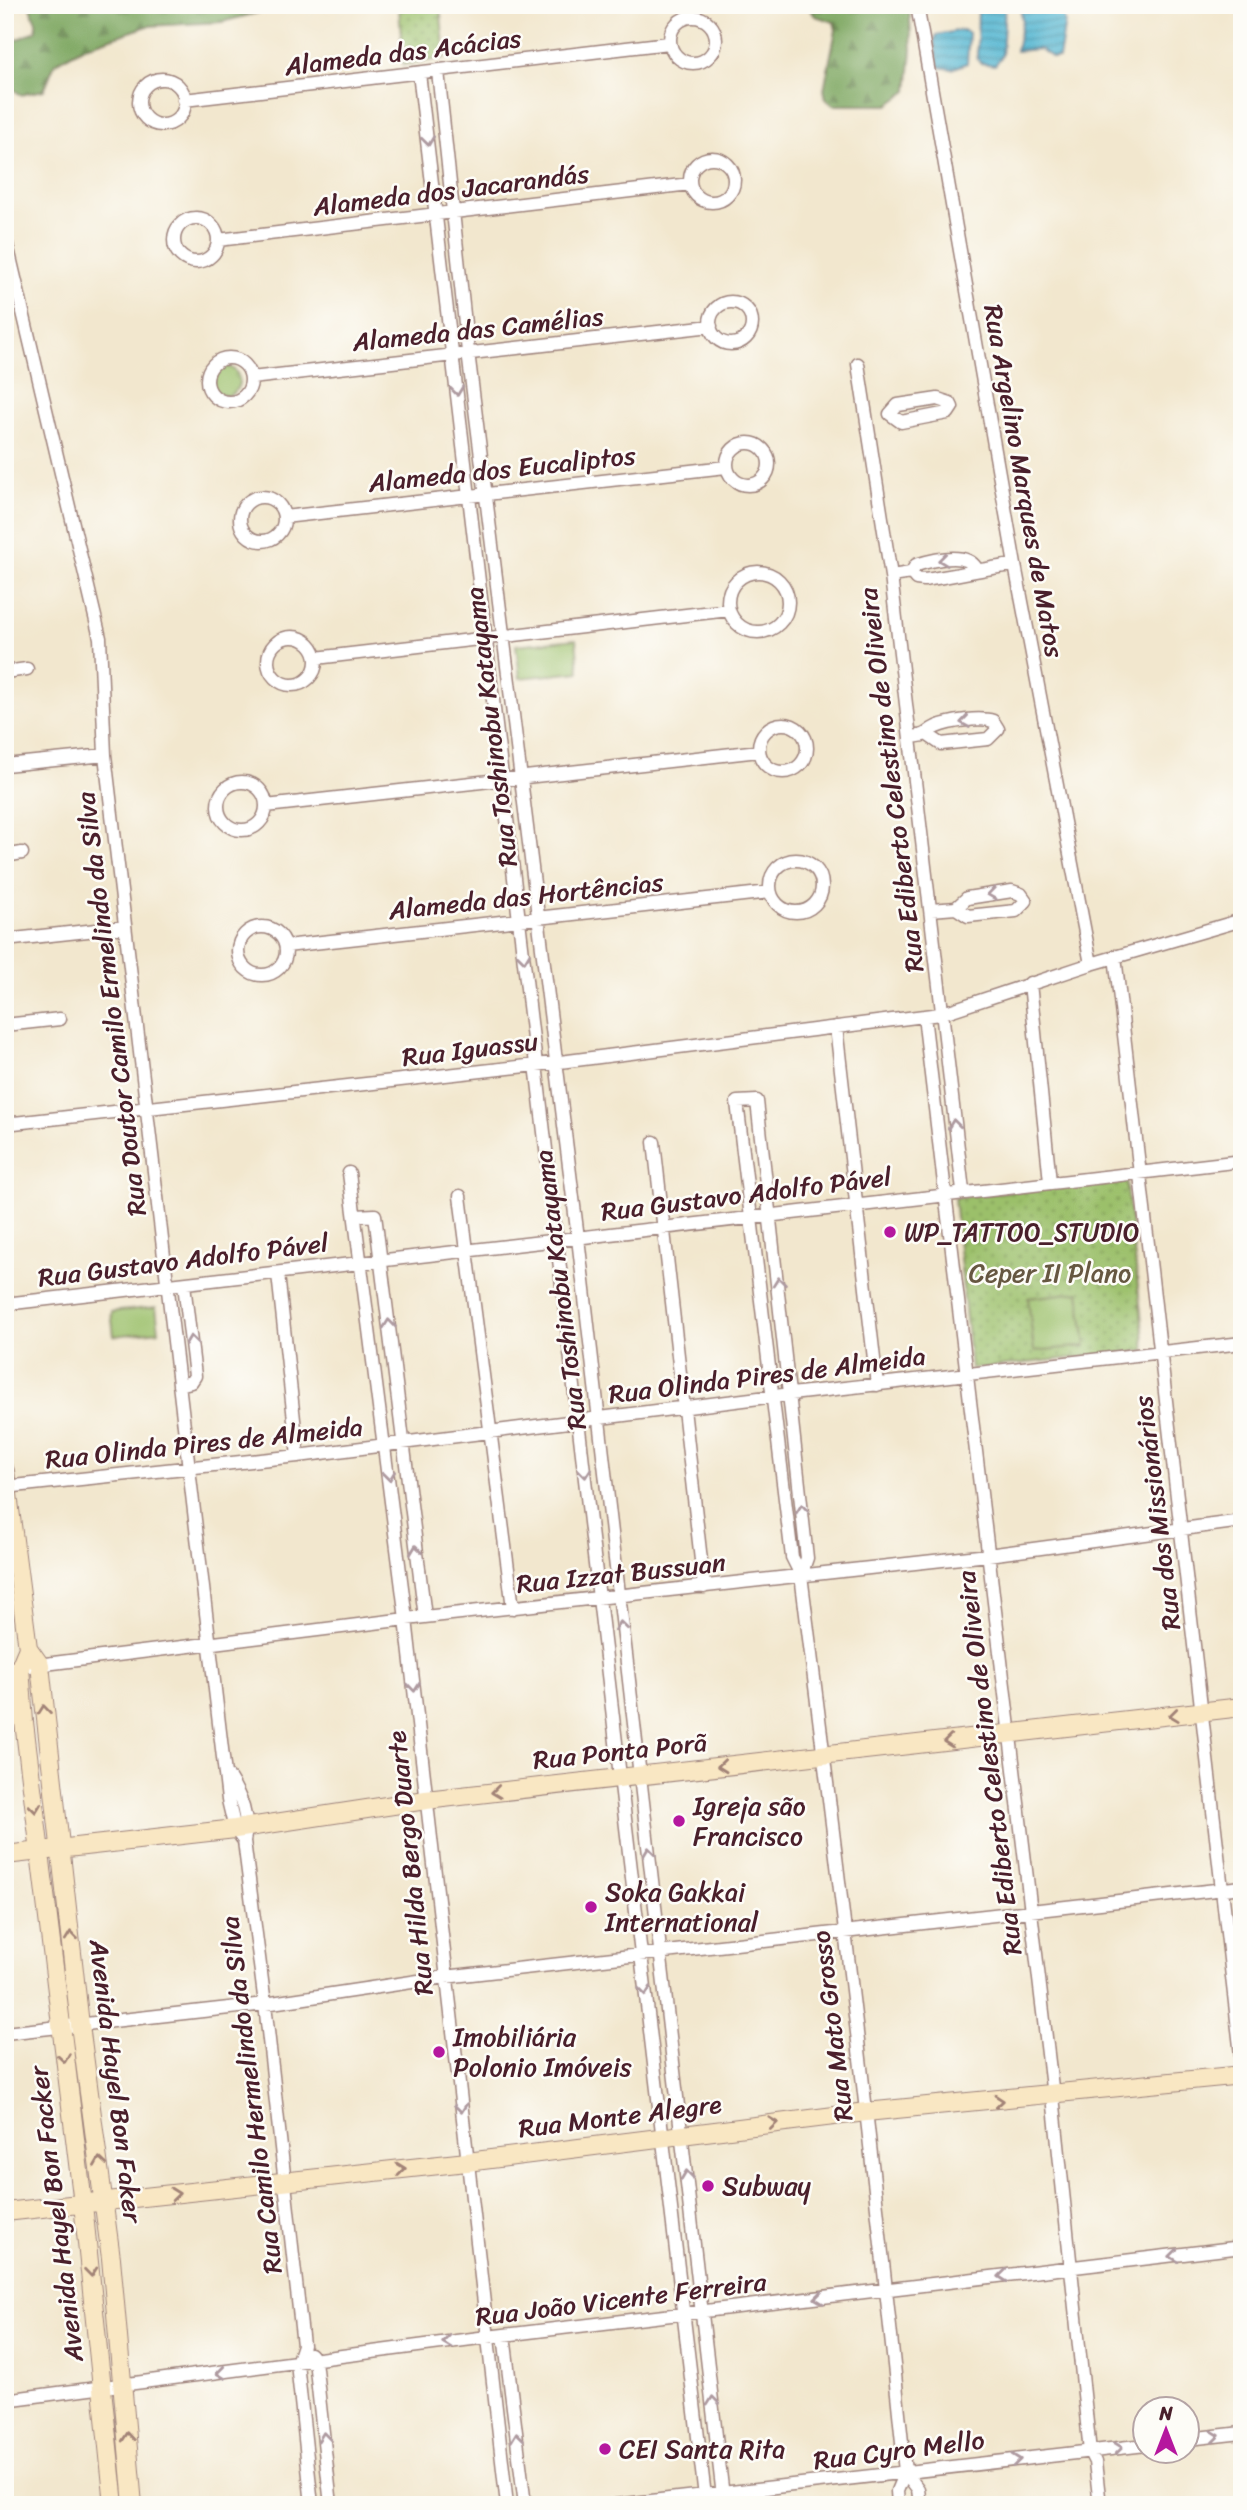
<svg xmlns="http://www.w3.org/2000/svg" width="1247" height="2510" viewBox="0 0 1247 2510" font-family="Sriracha,sans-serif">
  <defs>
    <pattern id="grass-tufts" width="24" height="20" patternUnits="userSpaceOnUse" patternTransform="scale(1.75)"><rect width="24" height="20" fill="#9bc06b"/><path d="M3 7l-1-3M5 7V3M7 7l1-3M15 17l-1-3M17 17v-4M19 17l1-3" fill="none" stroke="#809b58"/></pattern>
    <pattern id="forest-firs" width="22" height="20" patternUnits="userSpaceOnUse" patternTransform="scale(1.75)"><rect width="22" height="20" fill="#7ca65f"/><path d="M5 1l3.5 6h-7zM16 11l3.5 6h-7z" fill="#68874f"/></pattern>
    <pattern id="park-dots" width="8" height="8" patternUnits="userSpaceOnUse" patternTransform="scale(1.75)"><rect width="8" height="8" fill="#9bc06b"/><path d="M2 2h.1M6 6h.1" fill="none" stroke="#809b58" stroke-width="1.8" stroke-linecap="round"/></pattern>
    <pattern id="water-rules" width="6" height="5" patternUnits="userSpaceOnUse" patternTransform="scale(1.75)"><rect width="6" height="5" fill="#52b6d1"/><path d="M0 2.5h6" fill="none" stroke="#4693aa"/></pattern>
  </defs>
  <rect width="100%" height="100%" fill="#fdfcf7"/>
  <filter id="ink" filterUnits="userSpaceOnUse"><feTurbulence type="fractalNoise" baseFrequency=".0143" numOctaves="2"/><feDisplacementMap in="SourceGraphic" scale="14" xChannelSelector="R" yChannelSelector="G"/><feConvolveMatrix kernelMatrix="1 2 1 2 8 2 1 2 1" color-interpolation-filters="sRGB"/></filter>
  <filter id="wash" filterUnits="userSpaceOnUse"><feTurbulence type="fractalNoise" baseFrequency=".00686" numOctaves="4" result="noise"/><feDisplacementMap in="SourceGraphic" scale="28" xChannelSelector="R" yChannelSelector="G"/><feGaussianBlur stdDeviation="1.57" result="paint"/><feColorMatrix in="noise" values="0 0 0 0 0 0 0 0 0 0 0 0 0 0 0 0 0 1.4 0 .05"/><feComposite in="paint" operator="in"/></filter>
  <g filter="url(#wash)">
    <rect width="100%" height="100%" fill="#f2e7ce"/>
    <path fill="url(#grass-tufts)" stroke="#72704b" stroke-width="2" d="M209 381a15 15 0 1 1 30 0a15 15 0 1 1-30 0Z"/>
    <path fill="url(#forest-firs)" stroke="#636245" stroke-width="2" d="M29,5h240v1l-5,5 -42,11 -74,4 -64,21 -29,16 -11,27 -23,5 -16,-12v-38l31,-14v-9z
      M806,5h103l3,45 -4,41 -20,14h-55l-7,-6 -2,-10 12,-59 -2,-8 -19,-6z"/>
    <path fill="url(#park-dots)" stroke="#72704b" stroke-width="2" d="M420,5h20l5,53 -42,7 -4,-57z
      M1126,1178l19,172 -174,19 -17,-171z"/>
    <path fill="#9bc06b" stroke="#72704b" stroke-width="2" d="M576,639l3,33 -59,6 -4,-33z
      M1079,1292l7,54 -52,5 -6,-53z
      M156,1307l3,24 -45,5 -3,-24z"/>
    <path fill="url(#water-rules)" stroke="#4e6a7e" stroke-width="2" d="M978,5h27l-3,51 -7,9 -14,-2 -4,-5z
      M1020,5h24l18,7 3,9 -6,37h-6l-13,-9 -24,2 6,-31z
      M962,30l7,3 -2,30 -15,6 -13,-2 -5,-26 3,-6z"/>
  </g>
  <g filter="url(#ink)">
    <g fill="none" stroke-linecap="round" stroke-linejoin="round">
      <g stroke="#9e837c" stroke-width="15">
        <path id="street" d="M917,5l98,560 76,399
          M670 40a23 23 0 1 1 46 0a23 23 0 1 1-46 0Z
          M438,71l30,281 110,886 146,1267
          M419,73l287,2432
          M139 102a23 23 0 1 1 46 0a23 23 0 1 1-46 0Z
          M184,100l485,-57
          M690 180a22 22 0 1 1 44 0a22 22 0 1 1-44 0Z
          M174 240a22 22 0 1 1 44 0a22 22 0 1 1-44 0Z
          M5,236l95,402 5,117 123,1045 7,29 9,12
          M218,240l472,-56
          M710 323a21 21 0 1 1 42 0a21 21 0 1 1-42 0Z
          M207 380a22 22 0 1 1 44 0a22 22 0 1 1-44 0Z
          M858,364l33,212 72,615
          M251,378l460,-52
          M938,399l12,4 2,4 -4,6 -47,9 -11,-8 8,-9z
          M727 464a21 21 0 1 1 42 0a21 21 0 1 1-42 0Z
          M240 519a22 22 0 1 1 44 0a22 22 0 1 1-44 0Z
          M284,517l442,-50
          M728 602a30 30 0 1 1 60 0a30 30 0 1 1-60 0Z
          M911,573l5,-8c16,-5 50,-14 60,3
          M891,576l20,-3 5,6 8,1c32,-4 59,-12 91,-15
          M268 661a24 24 0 1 1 48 0a24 24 0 1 1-48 0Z
          M316,658l413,-48
          M5,672l22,-3
          M759 748a24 24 0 1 1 48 0a24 24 0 1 1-48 0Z
          M911,737c20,-2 12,-4 25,-10 14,-6 44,-10 57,-6l5,8 -10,10 -47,5 -13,-9
          M5,765l100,-10
          M218 806a24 24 0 1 1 48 0a24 24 0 1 1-48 0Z
          M266,806l493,-55
          M5,856l17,-3
          M770 886a26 26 0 1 1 52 0a26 26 0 1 1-52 0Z
          M931,910l25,-2 11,-10 45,-7 9,3 5,7 -10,10 -48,5 -12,-8
          M238 951a24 24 0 1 1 48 0a24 24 0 1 1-48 0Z
          M5,940l119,-13
          M286,946l484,-54
          M1115,956l127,1108
          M1030,983l20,199
          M924,1016l129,1080 37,356 5,10 5,43
          M5,1025l55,-6
          M836,1027l41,358
          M5,1124l531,-59 404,-51 151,-50 151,-44
          M654,1142l50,445
          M349,1173l57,446 101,886
          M460,1196l53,412
          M355,1216l20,-1 50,402
          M278,1274l20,182
          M5,1304l1237,-143
          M179,1385l12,-3 4,-6 -11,-92
          M5,1487l293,-31 493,-62 451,-51
          M801,1575l6,-17 -50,-457 -20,1 55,455 9,18c38,299 74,597 104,897l-8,19 1,14
          M5,1669l401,-50 582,-64 254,-34
          M228,1776c13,21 22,41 16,65l21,163 38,341 -6,18 15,142
          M5,2033l260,-29 180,-27 797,-90
          M504,2335l21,170
          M310,2354l5,6 16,145
          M5,2400l482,-63 755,-90
          M1188,2439l54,-6
          M905,2472l13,17 2,16
          M616,2505l530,-60"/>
      </g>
      <g stroke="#9e837c" stroke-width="20">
        <path id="secondary" d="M5,1471l23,177 12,17 40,360 31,233 22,247
          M28,1648l-8,19 4,55 59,482 31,301
          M5,1855l230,-26 191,-29 816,-93
          M5,2212l462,-50 399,-50 376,-37"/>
      </g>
      <use href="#street" stroke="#fff" stroke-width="12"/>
      <use href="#secondary" stroke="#f9e7c3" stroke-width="18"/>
    </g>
    <defs><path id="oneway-chevron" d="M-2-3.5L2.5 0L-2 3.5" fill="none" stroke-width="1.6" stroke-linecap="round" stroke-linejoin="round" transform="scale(1.75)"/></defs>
    <g stroke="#ae9aa0">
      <use href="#oneway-chevron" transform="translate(428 141) rotate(83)"/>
      <use href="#oneway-chevron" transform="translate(457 391) rotate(83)"/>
      <use href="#oneway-chevron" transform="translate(943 560) rotate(173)"/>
      <use href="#oneway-chevron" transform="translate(965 722) rotate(172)"/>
      <use href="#oneway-chevron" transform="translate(992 894) rotate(172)"/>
      <use href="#oneway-chevron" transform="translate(524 958) rotate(83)"/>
      <use href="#oneway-chevron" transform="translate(954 1124) rotate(-97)"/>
      <use href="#oneway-chevron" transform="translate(779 1282) rotate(-96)"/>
      <use href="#oneway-chevron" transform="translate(389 1324) rotate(-96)"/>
      <use href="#oneway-chevron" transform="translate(191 1340) rotate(-97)"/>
      <use href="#oneway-chevron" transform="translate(585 1473) rotate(84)"/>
      <use href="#oneway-chevron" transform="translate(389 1476) rotate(83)"/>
      <use href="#oneway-chevron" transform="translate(802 1509) rotate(-96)"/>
      <use href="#oneway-chevron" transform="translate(416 1550) rotate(-97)"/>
      <use href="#oneway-chevron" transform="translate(621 1626) rotate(-97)"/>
      <use href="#oneway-chevron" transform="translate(414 1687) rotate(84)"/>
      <use href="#oneway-chevron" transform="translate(649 1852) rotate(-97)"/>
      <use href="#oneway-chevron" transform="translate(645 1991) rotate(83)"/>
      <use href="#oneway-chevron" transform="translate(461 2108) rotate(83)"/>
      <use href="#oneway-chevron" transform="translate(687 2175) rotate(-97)"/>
      <use href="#oneway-chevron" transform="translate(1174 2256) rotate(173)"/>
      <use href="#oneway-chevron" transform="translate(1003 2276) rotate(174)"/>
      <use href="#oneway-chevron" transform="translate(819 2298) rotate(173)"/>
      <use href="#oneway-chevron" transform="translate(447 2342) rotate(173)"/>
      <use href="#oneway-chevron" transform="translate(221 2373) rotate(173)"/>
      <use href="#oneway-chevron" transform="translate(713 2401) rotate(-96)"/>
      <use href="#oneway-chevron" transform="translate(1215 2436) rotate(-7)"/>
      <use href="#oneway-chevron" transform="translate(324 2437) rotate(-96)"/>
      <use href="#oneway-chevron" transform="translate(517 2437) rotate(-97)"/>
      <use href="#oneway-chevron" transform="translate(1118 2448) rotate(-7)"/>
      <use href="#oneway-chevron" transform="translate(1016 2460) rotate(-6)"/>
    </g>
    <g stroke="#a28377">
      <use href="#oneway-chevron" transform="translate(44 1710) rotate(-96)"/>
      <use href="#oneway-chevron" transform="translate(1174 1715) rotate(173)"/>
      <use href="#oneway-chevron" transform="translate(948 1741) rotate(174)"/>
      <use href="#oneway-chevron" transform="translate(722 1766) rotate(174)"/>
      <use href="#oneway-chevron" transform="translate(496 1792) rotate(173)"/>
      <use href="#oneway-chevron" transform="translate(35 1808) rotate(83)"/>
      <use href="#oneway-chevron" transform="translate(71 1936) rotate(-96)"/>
      <use href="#oneway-chevron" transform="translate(64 2058) rotate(82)"/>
      <use href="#oneway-chevron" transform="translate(999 2101) rotate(-5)"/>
      <use href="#oneway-chevron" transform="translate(773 2123) rotate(-7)"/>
      <use href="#oneway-chevron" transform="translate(100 2162) rotate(-98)"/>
      <use href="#oneway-chevron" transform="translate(401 2169) rotate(-6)"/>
      <use href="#oneway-chevron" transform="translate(175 2194) rotate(-6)"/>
      <use href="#oneway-chevron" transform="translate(91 2272) rotate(84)"/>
      <use href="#oneway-chevron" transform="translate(128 2437) rotate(-95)"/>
    </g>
  </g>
  <g fill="#b5179e" stroke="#fdfcf7" stroke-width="2.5">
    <circle cx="890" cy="1232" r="7"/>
    <circle cx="679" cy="1821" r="7"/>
    <circle cx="591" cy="1907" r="7"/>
    <circle cx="439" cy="2052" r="7"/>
    <circle cx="708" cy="2186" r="7"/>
    <circle cx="605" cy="2449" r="7"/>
  </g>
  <g text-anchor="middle" stroke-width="5" stroke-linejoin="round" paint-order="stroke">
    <g font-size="26" fill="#4a1f2b" stroke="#fdfcf7">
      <text transform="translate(403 52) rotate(-7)" y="9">Alameda das Acácias</text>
      <text transform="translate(451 190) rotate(-7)" y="9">Alameda dos Jacarandás</text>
      <text transform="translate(478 329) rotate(-6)" y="9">Alameda das Camélias</text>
      <text transform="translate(502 469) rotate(-6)" y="9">Alameda dos Eucaliptos</text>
      <text transform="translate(1024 481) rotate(80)" y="9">Rua Argelino Marques de Matos</text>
      <text transform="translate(491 727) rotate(-97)" y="9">Rua Toshinobu Katayama</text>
      <text transform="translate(891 780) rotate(-97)" y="9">Rua Ediberto Celestino de Oliveira</text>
      <text transform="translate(526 896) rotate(-6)" y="9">Alameda das Hortências</text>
      <text transform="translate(111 1004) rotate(-97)" y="9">Rua Doutor Camilo Ermelindo da Silva</text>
      <text transform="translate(470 1049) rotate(-7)" y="9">Rua Iguassu</text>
      <text transform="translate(746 1194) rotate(-7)" y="9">Rua Gustavo Adolfo Pável</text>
      <text transform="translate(183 1260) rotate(-7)" y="9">Rua Gustavo Adolfo Pável</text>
      <text transform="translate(560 1290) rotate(-97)" y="9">Rua Toshinobu Katayama</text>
      <text transform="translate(767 1375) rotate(-7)" y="9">Rua Olinda Pires de Almeida</text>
      <text transform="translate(204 1443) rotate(-6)" y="9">Rua Olinda Pires de Almeida</text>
      <text transform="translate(1157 1513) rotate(-97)" y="9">Rua dos Missionários</text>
      <text transform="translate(621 1573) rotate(-6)" y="9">Rua Izzat Bussuan</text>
      <text transform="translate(620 1751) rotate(-6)" y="9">Rua Ponta Porã</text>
      <text transform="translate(989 1763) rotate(-97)" y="9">Rua Ediberto Celestino de Oliveira</text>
      <text transform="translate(410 1863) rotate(-96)" y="9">Rua Hilda Bergo Duarte</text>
      <text transform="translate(832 2026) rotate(-97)" y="9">Rua Mato Grosso</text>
      <text transform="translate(116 2081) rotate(83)" y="9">Avenida Hayel Bon Faker</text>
      <text transform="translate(251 2095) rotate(-97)" y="9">Rua Camilo Hermelindo da Silva</text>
      <text transform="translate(620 2116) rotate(-7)" y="9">Rua Monte Alegre</text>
      <text transform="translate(56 2214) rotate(-97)" y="9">Avenida Hayel Bon Facker</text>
      <text transform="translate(621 2299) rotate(-7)" y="9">Rua João Vicente Ferreira</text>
      <text transform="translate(899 2450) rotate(-7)" y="9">Rua Cyro Mello</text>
    </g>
    <g font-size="26" fill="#4a1f2b" stroke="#fdfcf7" text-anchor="start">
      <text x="904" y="1241">WP_TATTOO_STUDIO</text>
      <text x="693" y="1815">Igreja são<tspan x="693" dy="30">Francisco</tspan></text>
      <text x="605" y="1901">Soka Gakkai<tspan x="605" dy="30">International</tspan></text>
      <text x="453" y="2046">Imobiliária<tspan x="453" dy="30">Polonio Imóveis</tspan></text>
      <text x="722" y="2195">Subway</text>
      <text x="619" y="2458">CEI Santa Rita</text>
    </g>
    <g font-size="26" fill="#665741" stroke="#fdfcf7">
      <text x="1050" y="1282">Ceper II Plano</text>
    </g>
  </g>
  <rect width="1247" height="2510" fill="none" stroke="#fdfcf7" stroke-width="28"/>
  <g transform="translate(1166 2430)"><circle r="33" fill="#fdfcf7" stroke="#b5a4a5" stroke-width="2"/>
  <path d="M0-5L12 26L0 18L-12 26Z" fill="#b5179e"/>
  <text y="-10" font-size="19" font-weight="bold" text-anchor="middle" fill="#4a1f2b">N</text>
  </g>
</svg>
